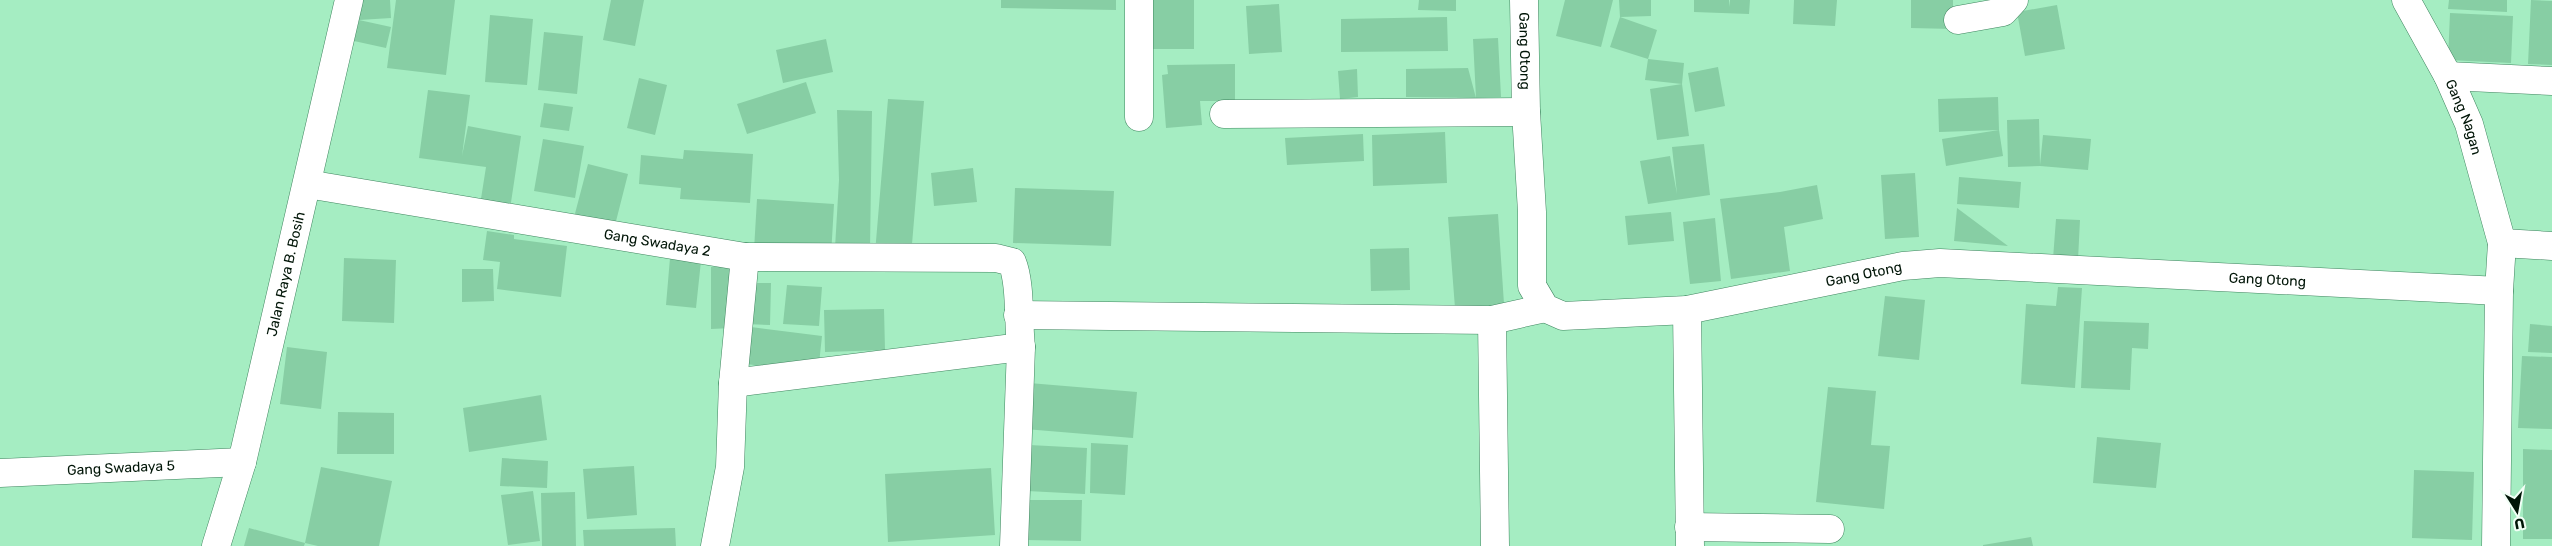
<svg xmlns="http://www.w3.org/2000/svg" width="2552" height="546" viewBox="0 0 2552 546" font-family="Rubik,sans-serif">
  <rect width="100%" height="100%" fill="#a5edc2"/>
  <path fill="#87cea4" d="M358,0h32l1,18 -32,2z
    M396,0h59l-9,75 -59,-7z
    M611,0h33l-9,46 -32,-6z
    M1001,0h115v10l-115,-2z
    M1144,0h50v49h-50z
    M1419,0h37v11l-38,-1z
    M1565,0h48l-12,47 -45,-11z
    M1619,0h32v16l-31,1z
    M1694,0h35v7l1,-7h20l-1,14 -55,-2z
    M1794,0h43l-2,26 -42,-2z
    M1911,0h42v29l-42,-1z
    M2449,0h58v12l-59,-3z
    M2531,0l21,1v64l-24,-1z
    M1279,4l3,48 -33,2 -3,-48z
    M2057,5l8,44 -40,7 -8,-44z
    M2450,13l63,3 -2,47 -63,-3z
    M490,15l43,4 -6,66 -42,-3z
    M1447,17l1,34 -107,1v-33z
    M1620,17l37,13 -9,29 -38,-12z
    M359,20l32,7 -5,21 -32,-7z
    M544,32l39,4 -6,58 -39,-4z
    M1498,38l3,59 -25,1 -3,-59z
    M826,39l7,33 -50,11 -7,-33z
    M1648,59l36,4 -2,21 -37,-4z
    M1235,64v37h-35l2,24 -36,3 -4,-53 6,-1 -1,-9z
    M1718,67l7,39 -30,6 -7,-39z
    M1468,68l8,30 -70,-1v-28z
    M1357,69l1,28 -18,2 -2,-28z
    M639,78l28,7 -12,50 -28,-7z
    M806,82l10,31 -69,21 -10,-30z
    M1682,84l7,52 -32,4 -7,-51z
    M428,90l42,5 -8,61 6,-30 53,10 -11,73 -30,-4 6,-38 -67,-9z
    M1998,97l1,33 -60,2 -1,-33z
    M888,99l36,2 -13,155 -36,-3z
    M544,103l29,4 -4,24 -29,-4z
    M837,110l35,1 -2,138 -35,-1 4,-68z
    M2039,119l1,46 3,-30 48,4 -3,31 -48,-4 -32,1 -1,-47z
    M1999,130l4,26 -57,10 -4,-27z
    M1445,132l2,51 -74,3 -1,-51z
    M1363,134l1,27 -77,4 -2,-27z
    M543,139l41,7 -9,52 -41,-7z
    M1704,144l6,51 -62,9 -8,-43 30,-5 7,38 -5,-47z
    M684,150l69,4 -3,49 -70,-4 1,-11 -42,-4 2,-29 42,4z
    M588,164l40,10 -15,59 -41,-8z
    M973,168l4,34 -43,4 -3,-33z
    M1915,173l4,64 -34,2 -4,-64z
    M1959,177l62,5 -2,26 -62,-4z
    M1817,185l6,34 -39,8 6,44 -59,8 -11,-80 60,-7z
    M1015,188l99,3 -3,55 -98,-3z
    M757,199l77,5 -3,52 -77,-6z
    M1957,208l51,38 -54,-5z
    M1671,212l3,29 -46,4 -3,-29z
    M1498,214l6,90 -49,4 -7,-91z
    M1715,218l6,63 -31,3 -7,-62z
    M2056,219l24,1 -2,40 -25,-1z
    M487,231l27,4v4l53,7 -6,51 -64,-8 3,-27 -17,-2z
    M1409,248l1,42 -39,1 -1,-42z
    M344,258l52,2 -2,63 -52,-2z
    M670,258l31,3 -5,47 -30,-3z
    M711,267h22l-1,61 -21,1z
    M462,269h31l1,32 -32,1z
    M747,283h24l-1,42 -25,-1z
    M787,285l35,2 -3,39 -36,-2z
    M2058,287l24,1 -7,100 -54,-4 5,-80 30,2z
    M1885,296l40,4 -6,60 -41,-4z
    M884,309l1,41 -60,2 -1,-42z
    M2084,321l65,2 -1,26 -16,-1 -2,42 -49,-2z
    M2530,324l22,2v27l-24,-1z
    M751,327l71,9 -4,37 -72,-9z
    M287,347l40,5 -6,57 -41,-5z
    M2522,356l30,1v72l-34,-1z
    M1029,383l108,9 -4,46 -108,-9z
    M1828,387l48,4 -5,54 19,1 -6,63 -68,-7z
    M541,395l6,45 -78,12 -6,-44z
    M338,412l56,1v41h-57z
    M2097,437l64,6 -5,45 -63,-5z
    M1091,443l37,2 -3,50 -35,-2z
    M1029,445l58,3 -2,46 -58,-3z
    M2523,449l29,1v89h-29z
    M502,458l46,3 -1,27 -47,-2z
    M634,466l3,49 -50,4 -4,-50z
    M321,467l71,14 -13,65h-61l-13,-3z
    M991,468l4,67 -107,7 -3,-68z
    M2414,470l60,2 -2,68 -60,-2z
    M533,491l7,50 -32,4 -7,-50z
    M575,492l1,54h-34l-1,-53z
    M1027,500h55l-1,41 -56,-1z
    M249,528l56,15 -1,3h-60z
    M675,528l1,18h-92l-1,-16z
    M2031,537l2,9h-50v-1z"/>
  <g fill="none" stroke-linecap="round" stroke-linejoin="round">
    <g stroke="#3f855f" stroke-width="29">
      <g id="street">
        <path d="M1139,0v117"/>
        <path id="s1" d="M1524,0l2,112 6,100v74l13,22 18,8 124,-6 216,-44 37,-3 559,28"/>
        <path id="s2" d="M2406,0l42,76 21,48 33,119 -3,48 -3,255"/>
        <path d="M1958,20l45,-8 11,-12"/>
        <path d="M2448,76l104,5"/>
        <path d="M1224,114l302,-2"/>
        <path id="s3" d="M307,184l438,73 251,1 16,4c9,22 6,60 9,85l-7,199"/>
        <path d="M2502,243l50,3"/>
        <path d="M1687,310l3,236"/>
        <path d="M1018,315l474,5 53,-12"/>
        <path d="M1492,320l3,226"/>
        <path d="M733,383l288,-36"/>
        <path id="s4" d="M0,473l242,-11"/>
        <path d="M1689,527l141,2"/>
        <path d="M715,546l15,-79 3,-84 12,-126"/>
      </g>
    </g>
    <g stroke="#3f855f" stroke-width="29">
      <g id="secondary">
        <path id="s5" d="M216,546l26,-84 107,-462"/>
      </g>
    </g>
    <use href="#street" stroke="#fff" stroke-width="28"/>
    <use href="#secondary" stroke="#fff" stroke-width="28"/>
  </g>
  <g text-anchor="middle" stroke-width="4" stroke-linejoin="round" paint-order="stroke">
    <g font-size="14" fill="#001507" stroke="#f1fff6">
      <text dy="5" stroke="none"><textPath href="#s1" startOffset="51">Gang Otong</textPath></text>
      <text dy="5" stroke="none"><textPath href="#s2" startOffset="131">Gang Nagan</textPath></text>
      <text dy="5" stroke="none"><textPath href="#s3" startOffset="355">Gang Swadaya 2</textPath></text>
      <text dy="5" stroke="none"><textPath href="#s5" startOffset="281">Jalan Raya B. Bosih</textPath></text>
      <text dy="5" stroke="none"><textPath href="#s1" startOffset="636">Gang Otong</textPath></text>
      <text dy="5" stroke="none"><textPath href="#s1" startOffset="1041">Gang Otong</textPath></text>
      <text dy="5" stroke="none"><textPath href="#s4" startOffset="121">Gang Swadaya 5</textPath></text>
    </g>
  </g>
  <g transform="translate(2517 511) rotate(169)" stroke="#f1fff6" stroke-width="4" paint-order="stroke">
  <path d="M0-4L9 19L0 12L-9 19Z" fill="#001507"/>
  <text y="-8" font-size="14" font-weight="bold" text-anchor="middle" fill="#001507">U</text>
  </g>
</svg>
